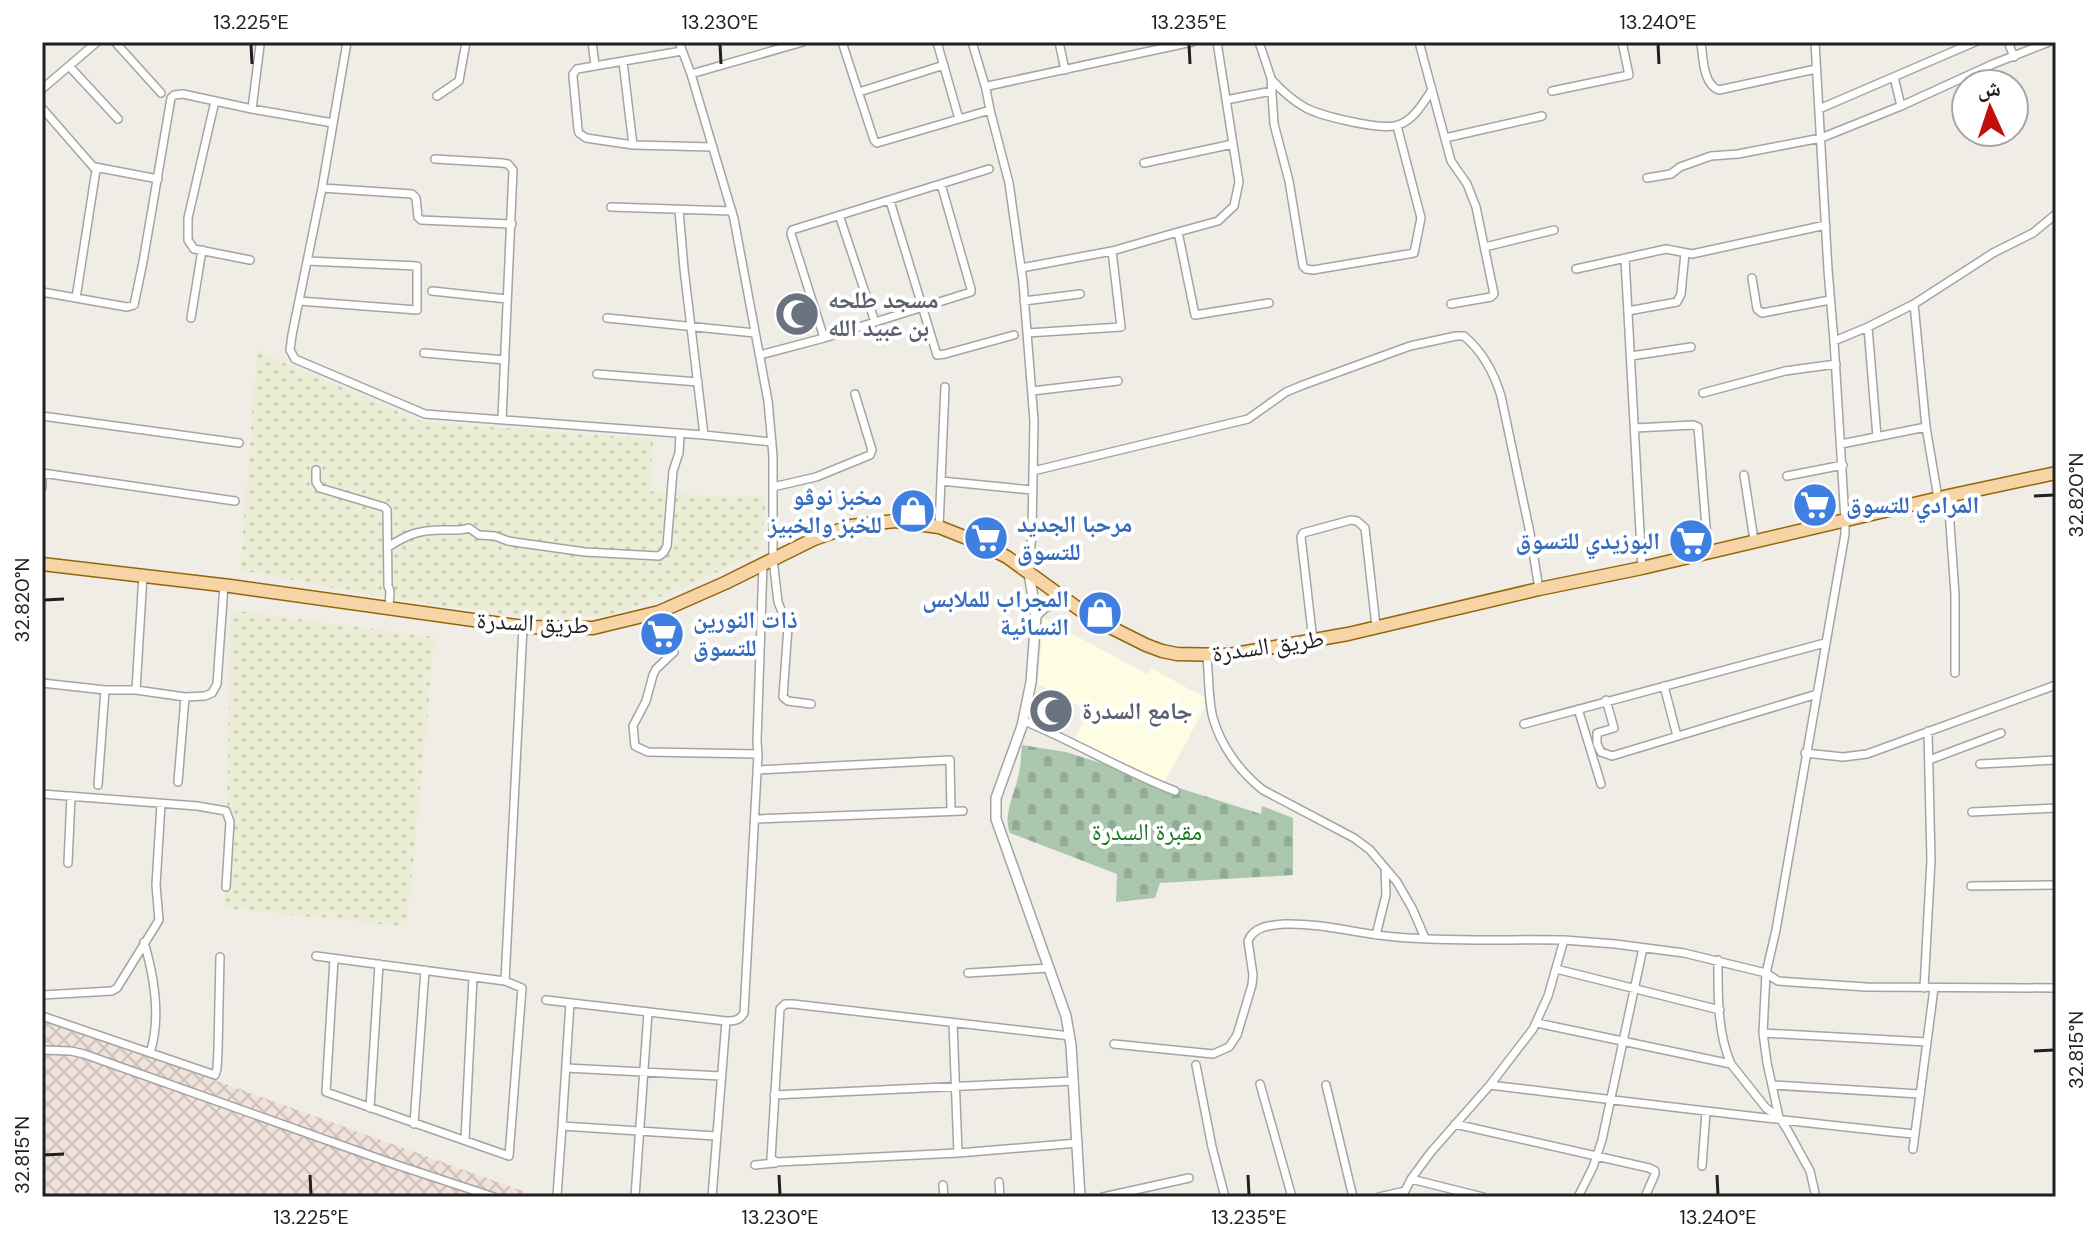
<svg xmlns="http://www.w3.org/2000/svg" width="2098" height="1239" viewBox="0 0 2098 1239" font-family="'DM Sans','Noto Naskh Arabic',sans-serif">
  <defs>
    <pattern id="military-cross-hatch" width="8" height="8" patternUnits="userSpaceOnUse" patternTransform="scale(2)"><rect width="8" height="8" fill="#f0e1db"/><path d="M0 0l8 8M0 8l8-8" fill="none" stroke="#cec1bc"/></pattern>
    <pattern id="farmland-dots" width="8" height="8" patternUnits="userSpaceOnUse" patternTransform="scale(2)"><rect width="8" height="8" fill="#ebedd4"/><path d="M2 2h.1M6 6h.1" fill="none" stroke="#c9cbb6" stroke-width="1.8" stroke-linecap="round"/></pattern>
    <pattern id="cemetery-stones" width="16" height="16" patternUnits="userSpaceOnUse" patternTransform="scale(2)"><rect width="16" height="16" fill="#aac7ae"/><path d="M2 7V4a2 2 0 0 1 4 0v3zM10 15v-3a2 2 0 0 1 4 0v3z" fill="#92ab95"/></pattern>
  </defs>
  <rect width="100%" height="100%" fill="#f0ede7"/>
  <path fill="#fdfde3" d="M1043,618l104,56 4,-6 58,32 -47,87 -88,-48 12,-23 -8,-11 -40,-21z"/>
  <path fill="url(#military-cross-hatch)" d="M42,1018l464,167 34,12h-498z"/>
  <path fill="url(#farmland-dots)" d="M257,349l29,15 137,58 230,17 -3,52 77,6 39,-2 -5,58 -99,43 -56,21 -54,-2 -41,1 -134,-20 -137,-26z
    M231,610l204,27 -28,290 -182,-19z"/>
  <path fill="url(#cemetery-stones)" d="M1022,745l44,7 195,62 1,-8 31,12v57l-133,8 -5,15 -39,4 1,-28 -107,-41c-8,-18 6,-42 9,-60 2,-9 2,-19 3,-28z"/>
  <g fill="none" stroke-linecap="round" stroke-linejoin="round">
    <g stroke="#a4a4a4" stroke-width="10">
      <path id="minor" d="M115,42l46,51
        M347,42l-25,146 -30,147 -2,15 5,9 130,55 279,21 68,7
        M592,42l3,23
        M679,42l12,32 43,145 34,182 5,55v103l5,43 10,25 -5,70 5,4 23,3
        M842,42l32,98 3,3 113,-33
        M937,42l22,77
        M972,42l14,47 4,21 19,73 14,99 11,139 -2,110 -3,42
        M1059,42l6,28
        M1259,42l12,36 3,46 15,57 14,85 3,3 7,1 101,-17 7,-35 -24,-92
        M1419,42l32,119 16,23 9,23 18,87 -3,3 -40,7
        M1701,42c2,15 2,43 18,48l97,-21
        M2008,42l6,15
        M682,51l-105,18 -4,5v3l5,52 1,4 7,5 47,7 80,2
        M623,62l10,83
        M69,66l49,53
        M691,74l112,-32
        M1894,77l7,29
        M1272,80c10,11 20,20 34,28 16,8 75,23 92,17 16,-5 25,-22 34,-35
        M42,89l55,-47
        M986,89l2,-3 204,-44
        M1552,91l77,-16 -7,-33
        M859,92l85,-27
        M437,96l22,-15 7,-39
        M1226,100l46,-9
        M215,101l-27,117v22l6,9 56,11
        M42,108l54,62 -20,128
        M252,109l8,-64
        M1819,109l156,-67
        M1445,138l97,-22
        M435,159l67,4 6,1 5,6 -11,249
        M1144,163l89,-19
        M95,167l63,12
        M1647,178l24,-4 9,-7 31,-11 27,-2 83,-16 80,-32 92,-42 56,-22
        M322,188l90,6 4,4 2,19 3,3 91,4
        M890,201l47,154 8,-1 69,-19
        M611,207l121,4
        M679,210l5,59 20,166
        M839,215l36,107
        M1178,232l17,83 74,-12
        M1485,247l69,-17
        M1625,259l17,309
        M1021,268l91,-17 66,-19 40,-11 16,-15 5,-24 -22,-140
        M1576,269l90,-20 26,5 134,-29
        M1752,278l5,31 5,4 68,-13
        M432,291l75,8
        M42,292l85,15 7,-2 9,-43 28,-164 3,-3 9,-1 69,15 81,14
        M299,301l118,9v-44l-110,-5
        M1024,301l56,-7
        M1914,304l12,123 12,71
        M1628,311l49,-9 4,-8 4,-41
        M191,318l11,-68
        M607,318l148,15
        M1868,327l9,110
        M1027,333l94,-6 -9,-76
        M824,338l-33,-104 1,-4 197,-61
        M1834,341l34,-14 46,-23 79,-51 40,-20 23,-19
        M424,353l81,7
        M760,355l64,-17 147,-46v-3l-30,-105
        M1631,356l60,-9
        M597,374l101,8
        M1032,391l86,-10
        M1703,393l82,-22 51,-7
        M42,416l197,27
        M1635,428l58,-3 5,2 10,125
        M1841,444l85,-17
        M316,470v12l4,6 64,19 3,3 1,76 2,5 -1,17
        M1033,471l215,-52 38,-27 17,-7 107,-39 46,-10h8c18,15 30,37 37,60l29,137 9,56
        M42,472v15
        M42,473l193,28
        M1744,475l10,65
        M1787,476l56,-11
        M941,481l91,9
        M773,487l43,-10 54,-22 2,-5 -17,-56
        M1948,496l7,98v79
        M939,527l6,-140
        M388,547c20,-13 31,-17 55,-17 9,0 18,1 26,-2l10,7 16,1 13,5 13,2 64,9 74,4 5,-4 3,-6 6,-75 6,-18 1,-20
        M659,612l15,40 -18,17 -3,6 -7,26 -13,25 2,20 13,6 110,2
        M1313,641l-12,-104 2,-4 48,-13 6,1 8,7 11,98
        M1207,656c2,20 1,43 6,62 8,28 27,54 50,72l91,48 16,12 27,32 15,26 13,30
        M42,683l63,7h31l49,7 20,-1 7,-3 5,-9 7,-99
        M1664,686l13,50
        M136,690l7,-115
        M1606,700l8,28 -17,5v11l4,8 11,4 205,-62
        M1578,709l23,75
        M1024,721c51,21 99,50 151,70
        M1524,724l301,-81
        M1805,753l38,4 24,-3 189,-69
        M1929,760l72,-27
        M1980,764l76,-4
        M757,770l193,-10 1,51
        M178,782l7,-85
        M98,785l7,-95
        M42,794l155,12 29,5 4,11 -4,65
        M1972,812l84,-4
        M755,819l208,-8
        M68,863l3,-67
        M1971,886l85,-1
        M1376,935l10,-40 -1,-27
        M144,942c10,34 17,77 6,111
        M316,956l189,25 18,-354
        M334,959l-8,133 183,64 13,-168 -17,-7
        M1718,960c0,34 -1,72 13,104l35,44 13,9 9,14 22,40 6,26
        M1556,969l164,41
        M968,973l81,-5
        M1924,988l7,-128 -3,-129
        M42,995l70,-4 5,-3 42,-68 -3,-35 5,-81
        M546,1000l180,21 -14,176
        M42,1016l173,59 2,-6 1,-19 2,-93
        M726,1021c8,0 13,0 18,-8l14,-259 -1,-13 6,-177
        M953,1023l5,130
        M1537,1023l194,41
        M1763,1033l164,9
        M1070,1036l-277,-32h-8l-5,5 -9,150 6,3 181,-9 120,-10
        M1114,1044l99,10 16,-7 8,-12 15,-50 1,-10 -5,-34c6,-15 23,-16 37,-17 37,-1 74,10 111,13 55,5 112,2 168,3
        M42,1050l29,1 13,3 310,110 100,33
        M1196,1065l16,82 13,50
        M566,1068l155,8
        M1260,1084l32,113
        M1326,1085l27,112
        M1490,1085c141,17 282,35 424,49
        M1772,1085l147,9
        M774,1095l300,-14
        M370,1108l9,-144
        M1779,1117l-12,-54 -4,-30 3,-60 10,-43 69,-396v-14l-11,-179 -6,-71 -13,-228
        M414,1124l11,-154
        M1455,1124l194,44 6,3v3l-10,23
        M562,1126l8,-123
        M465,1140l8,-163
        M1913,1149l21,-161
        M755,1165l20,-2
        M1702,1166l4,-54
        M1411,1179l72,18
        M999,1182l1,15
        M943,1185l1,12
        M557,1196l5,-70 154,10
        M635,1197l13,-185
        M1103,1197l86,-19
        M1379,1197l26,-6
        M1402,1197l9,-18 20,-27 59,-67 43,-56 15,-33 16,-56 51,4 69,9 82,20 12,8 13,1 75,5 190,1
        M1578,1197l15,-30 9,-27 41,-192"/>
    </g>
    <g stroke="#a4a4a4" stroke-width="12">
      <path id="tertiary" d="M1029,573l7,43 -5,66 -9,44 -26,72v21l70,197 5,29 9,152
        M1036,616c9,-11 17,-15 32,-14"/>
    </g>
    <g stroke="#92660a" stroke-width="15">
      <path id="primary" d="M42,564l188,22 293,41 70,1 66,-16 66,-29 89,-44 37,-13 44,-5 44,6 38,15 30,15 83,60 56,28 16,6 15,3 52,1 119,-21 191,-45 103,-21 306,-72 108,-23"/>
    </g>
    <use href="#minor" stroke="#fff" stroke-width="7"/>
    <use href="#tertiary" stroke="#fff" stroke-width="9"/>
    <use href="#primary" stroke="#f6d4a6" stroke-width="12"/>
  </g>
  <path fill="none" stroke="#202020" stroke-width="3" d="M251,44l1,20M720,44l1,20M1189,44l1,20M1658,44l1,20M2034,496l20,-1M44,600l20,-1M2034,1051l20,-1M44,1155l20,-1M310,1175l1,20M779,1175l1,20M1248,1175l1,20M1717,1175l1,20"/>
  <defs>
    <g id="mosque-disc" transform="scale(2.3)"><circle r="9.5" fill="#6b7280" stroke="#fff"/><path d="M3.5-4.9A6 6 0 1 0 3.5 4.9A5 5 0 1 1 3.5-4.9Z" fill="#fff"/></g>
    <g id="supermarket-disc" transform="scale(2.3)"><circle r="9.5" fill="#3f7fe0" stroke="#fff"/><path d="M-6-5.5h2.5l.6 2H6L4.5 2H-2.5L-4.4-4H-6ZM-1.5 3.2a1.3 1.3 0 1 0 .1 0ZM3 3.2a1.3 1.3 0 1 0 .1 0Z" fill="#fff"/></g>
    <g id="shop-disc" transform="scale(2.3)"><circle r="9.5" fill="#3f7fe0" stroke="#fff"/><path d="M-5-2.5h2.3a2.7 3.5 0 0 1 5.4 0H5L5.5 6h-11ZM-1.5-2.5h3a1.5 2.3 0 0 0-3 0Z" fill="#fff"/></g>
  </defs>
  <g fill-rule="evenodd">
    <use href="#mosque-disc" x="797" y="314"/>
    <use href="#supermarket-disc" x="1815" y="505"/>
    <use href="#shop-disc" x="913" y="511"/>
    <use href="#supermarket-disc" x="986" y="538"/>
    <use href="#supermarket-disc" x="1691" y="541"/>
    <use href="#shop-disc" x="1100" y="613"/>
    <use href="#supermarket-disc" x="662" y="634"/>
    <use href="#mosque-disc" x="1051" y="711"/>
  </g>
  <g text-anchor="middle" stroke-width="8" stroke-linejoin="round" paint-order="stroke">
    <g font-size="24" font-weight="bold" fill="#5b616d" stroke="#fff" text-anchor="start">
      <text x="828" y="308">مسجد طلحه<tspan x="828" dy="28">بن عبيد الله</tspan></text>
      <text x="1082" y="719">جامع السدرة</text>
    </g>
    <g font-size="24" font-weight="bold" fill="#366cbe" stroke="#fff" text-anchor="end">
      <text x="882" y="505">مخبز نوڤو<tspan x="882" dy="28">للخبز والخبيز</tspan></text>
      <text x="1846" y="513" text-anchor="start">المرادي للتسوق</text>
      <text x="1017" y="532" text-anchor="start">مرحبا الجديد<tspan x="1017" dy="28">للتسوق</tspan></text>
      <text x="1660" y="549">البوزيدي للتسوق</text>
      <text x="1069" y="607">المجراب للملابس<tspan x="1069" dy="28">النسائية</tspan></text>
      <text x="693" y="628" text-anchor="start">ذات النورين<tspan x="693" dy="28">للتسوق</tspan></text>
    </g>
    <g font-size="24" fill="#202020" stroke="#fff">
      <text transform="translate(533 623) rotate(3)" y="8">طريق السدرة</text>
      <text transform="translate(1268 646) rotate(-8)" y="8">طريق السدرة</text>
    </g>
    <g font-size="24" fill="#13791c" stroke="#fff">
      <text x="1147" y="840">مقبرة السدرة</text>
    </g>
  </g>
  <rect width="2098" height="1239" fill="none" stroke="#ffffff" stroke-width="88"/>
  <g transform="translate(1990 108) rotate(357)"><circle r="38" fill="#ffffff" stroke="#a6a6a6" stroke-width="2"/>
  <path d="M0-6L14 30L0 20L-14 30Z" fill="#c30e0d"/>
  <text y="-12" font-size="22" font-weight="bold" text-anchor="middle" fill="#202020">ش</text>
  </g>
  <rect x="44" y="44" width="2010" height="1151" fill="none" stroke="#202020" stroke-width="3"/>
  <g font-size="20" text-anchor="middle" fill="#202020">
    <text x="251" y="29">13.225°E</text>
    <text x="720" y="29">13.230°E</text>
    <text x="1189" y="29">13.235°E</text>
    <text x="1658" y="29">13.240°E</text>
    <text transform="translate(2076 495) rotate(-90)" y="7">32.820°N</text>
    <text transform="translate(22 600) rotate(-90)" y="7">32.820°N</text>
    <text transform="translate(2076 1050) rotate(-90)" y="7">32.815°N</text>
    <text transform="translate(22 1155) rotate(-90)" y="7">32.815°N</text>
    <text x="311" y="1224">13.225°E</text>
    <text x="780" y="1224">13.230°E</text>
    <text x="1249" y="1224">13.235°E</text>
    <text x="1718" y="1224">13.240°E</text>
  </g>
</svg>
